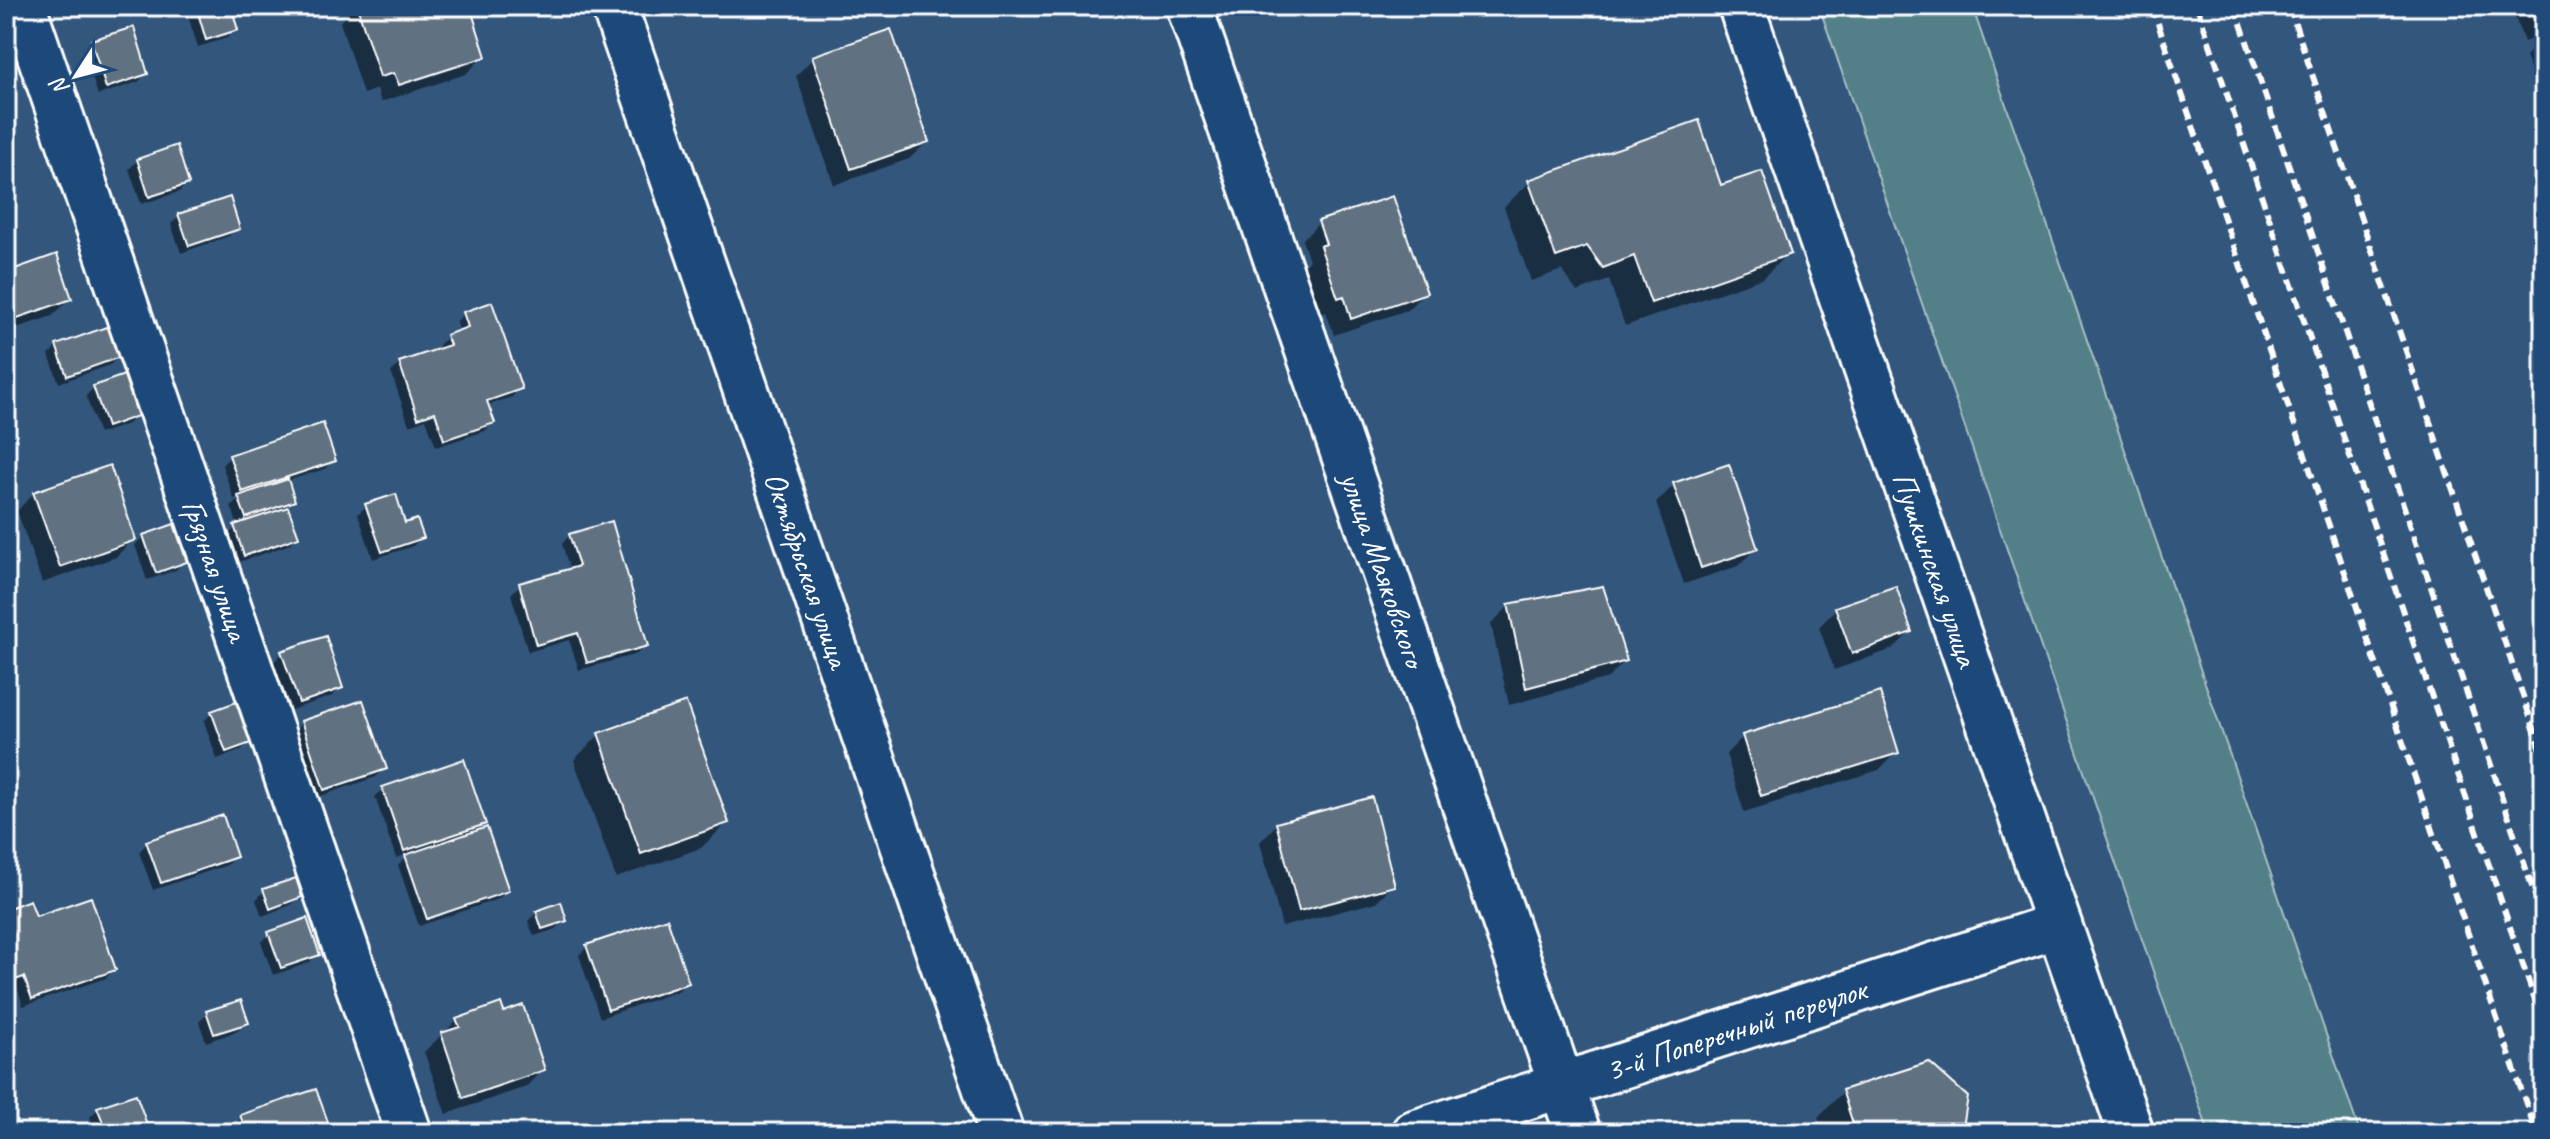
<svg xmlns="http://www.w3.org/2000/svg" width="2550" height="1139" viewBox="0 0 2550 1139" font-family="Caveat,sans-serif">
  <rect width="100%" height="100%" fill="#32567c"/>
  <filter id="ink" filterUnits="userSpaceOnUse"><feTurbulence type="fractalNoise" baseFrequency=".0125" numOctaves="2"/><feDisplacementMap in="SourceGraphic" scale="16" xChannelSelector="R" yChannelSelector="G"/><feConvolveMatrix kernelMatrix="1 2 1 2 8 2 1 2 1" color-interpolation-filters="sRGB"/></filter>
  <g filter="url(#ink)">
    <path fill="#538088" stroke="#a9c0c4" stroke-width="2" d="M1819,6h153l388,1127h-151z"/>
    <path fill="#0007" d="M228,6l8,23 -9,9 -29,9 -13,-40z
      M355,6h113l16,50 -18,18 -85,28 -4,-13 -14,5 -23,-72z
      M2511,6h33v28l-20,8z
      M2544,38v63l-19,-44z
      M92,42l54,32 -8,8 -40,13 -15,-45z
      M813,58l114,84 -18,17 -75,26 -38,-109z
      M138,160l49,24 -8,8 -38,12 -12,-35z
      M1530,182l190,6 68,65 -25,25 -138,48 -16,-46 -32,12 -15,-22 -31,11 -27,-74z
      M179,216l59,12 -9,8 -48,17 -10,-29z
      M1319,223l106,69 -18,18 -73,25 -8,-23 -5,2 -17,-48 5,-6 -7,-20z
      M6,260l5,13 59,26 -18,17 -46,16z
      M464,313l56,75 -8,9 -25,8 6,17 -8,9 -49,16 -10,-28 -17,6 -18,-53 9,-8 40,-14 -1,-5 8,-8 12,-4 -3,-11z
      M57,346l61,11 -8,8 -51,18 -10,-28z
      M94,387l42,28 -8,9 -29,10 -13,-38z
      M230,457l103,3 -8,9 -39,12 7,20 -7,6 10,30 -8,8 -52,18 -10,-27 12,-10 -7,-20 10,-9 -7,2 -12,-34z
      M1674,485l81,64 -17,17 -54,18 -28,-81z
      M34,493l99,46 -17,18 -74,26 -25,-72z
      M366,506l38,19 18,12 -9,9 -40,13 -15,-45z
      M570,535l75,110 -8,9 -58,16 -10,-30 -41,12 -17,-58 9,-9 50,-15 -8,-26z
      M144,536l40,25 -8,9 -29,10 -12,-35z
      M1509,606l116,55 -17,17 -99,27 -18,-81z
      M1836,609l74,23 -17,17 -59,21 -15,-43z
      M282,653l59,34 -9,9 -41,14 -17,-48z
      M212,713l36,30 -8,8 -23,8 -13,-38z
      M302,723l83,45 -9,9 -61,21 -22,-66z
      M599,735l128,88 -26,25 -85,30 -42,-118z
      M1743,737l153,15 -17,18 -135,42 -18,-58z
      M384,788l100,35 -11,11 34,57 -9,8 -79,27 -21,-61 11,-11 -13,4 -21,-61z
      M1277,824l116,61 -17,17 -94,25 -22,-85z
      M147,843l88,13 -8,9 -74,25 -14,-38z
      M264,891l36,6 -9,8 -29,11 -6,-16z
      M6,911l28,8 80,50 -8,9 -83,28 -7,-22 -10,3z
      M537,912l27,8 -8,9 -22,7 -6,-15z
      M270,934l48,20 -9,9 -36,12 -12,-33z
      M587,947l100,36 -9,8 -78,27 -21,-63z
      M207,1013l39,9 -8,9 -32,11 -7,-20z
      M503,1014l40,55 -17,18 -80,27 -22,-62 33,-32z
      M1843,1092l117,41h-137l-5,-16z
      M98,1109l50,24h-56l4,-1 -6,-15z
      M242,1117l88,16h-105z"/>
    <path fill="#607281" stroke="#fff" stroke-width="2" d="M196,6h35l7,24 -32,10z
      M357,6h113l16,51 -87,28 -5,-12 -14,4z
      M134,27l14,47 -42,14 -15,-48z
      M891,29l38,113 -78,27 -39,-113z
      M1699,120l22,65 41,-14 29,83 -140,49 -17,-47 -31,12 -16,-22 -31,11 -28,-77z
      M177,145l12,39 -40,13 -12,-38z
      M1393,196l34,97 -76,26 -7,-23 -6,2 -18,-52 6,-2 -8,-23z
      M230,197l10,32 -51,17 -11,-32z
      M6,254l6,16 45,-16 15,45 -66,23z
      M492,302l30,87 -35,12 8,22 -51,17 -9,-28 -17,6 -19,-56 51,-17 -4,-10 22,-8 -5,-15z
      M109,326l11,31 -53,19 -11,-31z
      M124,375l14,41 -31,11 -14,-41z
      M323,423l13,38 -94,31 -13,-37z
      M1729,464l29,85 -57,19 -28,-85z
      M110,465l26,75 -76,27 -27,-75z
      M288,479l7,22 -49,17 -8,-22z
      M396,494l9,29 12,-4 7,19 -42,14 -17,-48z
      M288,507l11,30 -55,19 -10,-31z
      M612,521l36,125 -61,17 -9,-30 -42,12 -17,-62 60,-17 -10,-32z
      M174,524l13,38 -31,11 -13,-38z
      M1603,586l24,75 -101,27 -18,-84z
      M1896,586l16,46 -60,22 -17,-47z
      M326,636l17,52 -44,15 -18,-52z
      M1880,692l19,61 -138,43 -19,-61z
      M363,700l24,69 -63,21 -23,-69z
      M236,702l15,41 -25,9 -15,-41z
      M686,702l43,121 -88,31 -43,-121z
      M464,759l22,65 -82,27 -22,-64z
      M1372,797l23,89 -96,25 -23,-88z
      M223,815l14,42 -76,26 -15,-42z
      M487,827l22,64 -82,28 -22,-64z
      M296,878l6,19 -32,12 -7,-20z
      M91,897l25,73 -84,29 -8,-22 -18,6v-74l24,-9 6,16z
      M561,902l6,19 -25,8 -6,-18z
      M307,918l13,37 -39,13 -13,-36z
      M667,918l22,65 -81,27 -22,-65z
      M241,1000l8,23 -35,11 -8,-23z
      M501,1003l3,9 19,-7 22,65 -82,28 -22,-65 19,-6 -4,-8z
      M1929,1062l39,35 -6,36h-106l-14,-43z
      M316,1089l16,44h-85l-7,-18z
      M136,1094l14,39h-64l19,-6 -8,-20z"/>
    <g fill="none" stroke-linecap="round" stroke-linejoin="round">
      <g stroke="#fff" stroke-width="50">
        <g id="minor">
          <path id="s1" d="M23,6l386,1127"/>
          <path id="s2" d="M1189,6l389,1127"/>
          <path id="s3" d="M1741,6l390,1127"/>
          <path id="s4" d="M1414,1133l645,-208"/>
        </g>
      </g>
      <g stroke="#fff" stroke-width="50">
        <g id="tertiary">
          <path id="s5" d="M614,6l387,1127"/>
        </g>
      </g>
      <use href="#minor" stroke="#1f4a7a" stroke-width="44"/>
      <use href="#tertiary" stroke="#1f4a7a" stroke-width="44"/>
      <path stroke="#fff" stroke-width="6" stroke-dasharray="12 6" stroke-linecap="butt" d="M2152,6l384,1127
        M2197,6l347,1021
        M2235,6l309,916
        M2289,6l255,752"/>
    </g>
  </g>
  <g text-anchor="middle" stroke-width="8" stroke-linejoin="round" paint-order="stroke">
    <g font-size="32" fill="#fff" stroke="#1f4a7a">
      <text dy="11" stroke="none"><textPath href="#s5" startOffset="596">Октябрьская улица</textPath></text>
      <text dy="11" stroke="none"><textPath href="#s2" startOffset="596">улица Маяковского</textPath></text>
      <text dy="11" stroke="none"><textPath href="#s3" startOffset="596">Пушкинская улица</textPath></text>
      <text dy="11" stroke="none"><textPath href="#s1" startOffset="596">Грязная улица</textPath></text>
      <text dy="11" stroke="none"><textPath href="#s4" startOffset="338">3-й Поперечный переулок</textPath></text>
    </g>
  </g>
  <rect width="2550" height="1139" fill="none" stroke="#1f4a7a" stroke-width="32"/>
  <rect x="16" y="16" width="2518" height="1107" fill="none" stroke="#fff" stroke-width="3" filter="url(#ink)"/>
  <g transform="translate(76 76) rotate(234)" stroke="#1f4a7a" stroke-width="6" paint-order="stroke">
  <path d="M0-6L14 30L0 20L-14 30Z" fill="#ffffff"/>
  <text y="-12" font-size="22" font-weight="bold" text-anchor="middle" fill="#ffffff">N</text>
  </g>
</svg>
